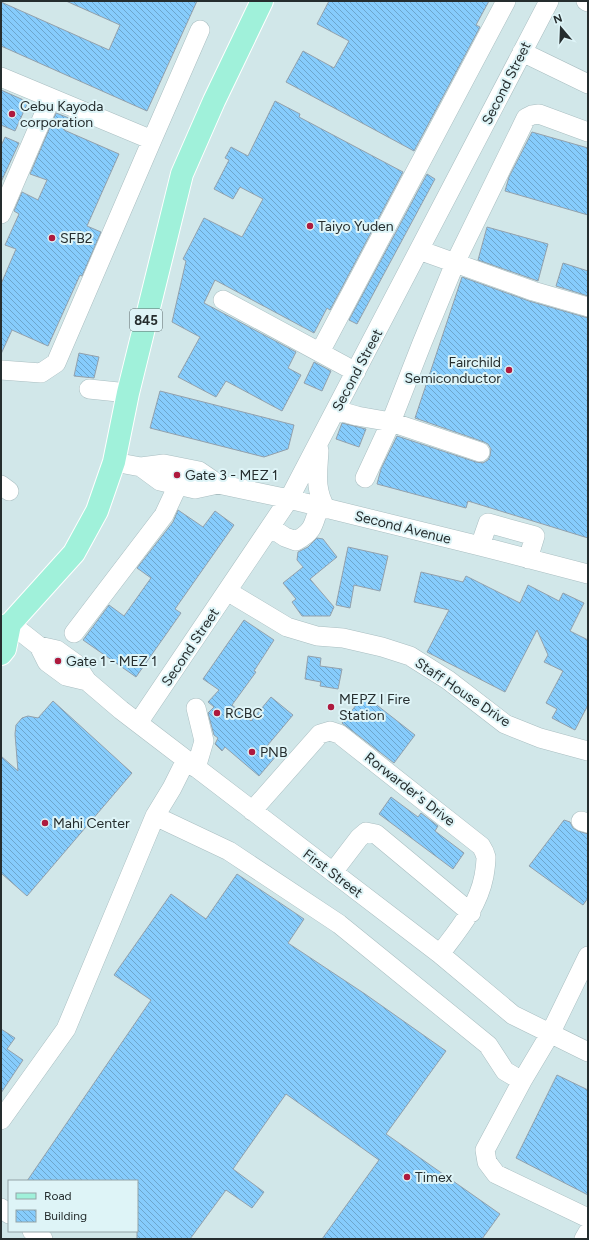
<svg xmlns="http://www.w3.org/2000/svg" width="589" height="1240" viewBox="0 0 589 1240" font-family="Figtree,sans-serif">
  <defs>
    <pattern id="building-back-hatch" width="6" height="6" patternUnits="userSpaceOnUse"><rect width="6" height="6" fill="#86ccfc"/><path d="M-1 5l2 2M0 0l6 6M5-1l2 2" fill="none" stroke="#6da6cc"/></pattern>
  </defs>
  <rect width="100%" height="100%" fill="#d1e7e9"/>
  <path fill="url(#building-back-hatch)" stroke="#93a1ac" d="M66,1h131l-50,110 -146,-65v-44l108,48 11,-25z
    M329,1h160l-13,24 4,2 -66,124 -128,-69 17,-31 31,17 15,-27 -32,-17z
    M1,90l27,12 -13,29 -14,-6z
    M275,101l25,13 -1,3 104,55 -73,138 -3,-2 -13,25 -99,-53 -11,23 92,49 -8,16 13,7 -19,36 -56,-30 -10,16 -38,-20 22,-40 -28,-15 14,-61 -3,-2 21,-41 38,19 21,-38 -23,-12 -7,12 -19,-10 15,-29 -4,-2 6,-11 17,9z
    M56,113l13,5 -5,12 55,24 -32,72 14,6 -19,44 -2,-1 -32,71 -36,-16 -11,24v-70l15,-35 -11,-4 14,-31 -5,-3 8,-19 16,8 9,-20 -17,-6z
    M532,132l56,16v67l-83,-24 4,-14z
    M5,137l14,6 -18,39v-36z
    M427,174l8,5 -78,145 -8,-4z
    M487,227l61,17 -10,37 -60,-21z
    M563,263l25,8v25l-32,-10z
    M462,277l67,24 59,17v220l-120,-37 -2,7 -89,-24 4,-15 16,-33 79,26 7,1 5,-3 2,-4 1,-7 -3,-5 -4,-2 -69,-24z
    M79,353l20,4 -5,21 -20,-2z
    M314,362l17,9 -9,20 -18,-8z
    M160,391l134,34 -6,24 -24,8 -114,-29z
    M342,423l24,6 -7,18 -23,-8z
    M178,510l25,17 12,-16 19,14 -59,84 6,4 -45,64 -53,-37 26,-35 15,11 27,-38 -14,-10 36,-46z
    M317,538l6,1 14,18 -27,22 24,28 -4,9h-28l-10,-14 4,-3 -13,-16 20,-16 -6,-7 1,-8 10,-5z
    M348,547l40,9 -8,35 -26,-6 -4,23 -14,-3z
    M421,572l42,10 3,-6 54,27 8,-18 31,16 4,-8 21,10 -14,28 18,9v65l-13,25 -23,-12 5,-9 -11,-6 17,-32 -19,-9 4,-7 -11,-25 -32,62 -78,-40 22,-42 -35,-8z
    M244,620l30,20 -20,31 2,1 -24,33 19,16 20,-24 22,18 -26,31 10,9 -18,21 -34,-29 -3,4 -7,-7 3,-6 -4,-3 -6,-22 6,-6 -6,-5 11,-12 -16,-11z
    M308,656l13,2 -1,8 22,3 -4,20 -18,-3 1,-4 -16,-3z
    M364,695l51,40 -21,28 -52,-40z
    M53,701l79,72 -105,123 -26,-23v-117l17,15 -3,-37 1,-9 6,-7 6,-2 10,2z
    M391,797l27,20 3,-4 17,13 -3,5 29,22 -11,16 -74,-55z
    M564,820l6,2 3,6 5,3 10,3v64l-5,7 -54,-39z
    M237,874l67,45 -16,24 77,51 81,57 -60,83 114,80 -18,25h-160l57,-79 -93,-66 -53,75 31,23 -12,16 -26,-18 -36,49h-53v-58h-110l124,-181 -37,-25 57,-81 35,25z
    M1,1029l14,9 -8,11 16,11 -22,33z
    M557,1075l31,15v105l-72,-37z"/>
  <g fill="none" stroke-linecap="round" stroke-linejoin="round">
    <g stroke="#a9bec1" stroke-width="20">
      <path id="minor" d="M586,1l2,1
        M522,52l66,32
        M1,77l151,63 -96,223 -15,10 -40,-3
        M152,140l48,-110
        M1,214l50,-116
        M419,250l114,41 55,16
        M223,300l133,72
        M320,352l186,-351
        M89,389l39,4
        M336,410l21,6 34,6 89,30
        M319,450c-1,22 -5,39 7,59
        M114,462l27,5 23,-3 35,7 19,13
        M141,467l19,14 35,8 23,-5 71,15 191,47 108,28
        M365,478l26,-56 31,-79 33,-80 71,-145 6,-3 7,-1 49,18
        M1,485l8,6
        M270,527l15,10 11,4c18,-10 17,-16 23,-34
        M480,546l8,-23 47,13 -7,23
        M227,591l60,36 30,9 26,2 39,9 28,9 38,24 57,44 35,14 48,13
        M11,624l28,22 8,16 19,14 21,5
        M74,633l90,-118 14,-30
        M39,646l18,4 18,13 12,18 34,29 319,244 73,61 75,37
        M196,708l8,33 -8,27
        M138,723l151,-224 260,-498
        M252,811l68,-77 10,-3 9,3 142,112c2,3 4,7 5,11 0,6 -1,13 -2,19 -6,31 -26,54 -44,78
        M155,816l74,35 110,73 149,121 17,26 17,10
        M581,821l7,2
        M333,872l26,-34 7,-6 10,2 95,79
        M588,956l-38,78 -28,47 -37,69 2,12 9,12 92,44
        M1,1120l65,-91 89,-213 17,-28 14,-28
        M1,1208l8,6
        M32,1231l11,8
        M584,1239l4,-7"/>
    </g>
    <g stroke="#fff" stroke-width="24">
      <path id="major" d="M1,627l9,-3 64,-71 23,-42 17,-49 14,-69 54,-219 32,-73 48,-100
        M1,654l4,-5 5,-25"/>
    </g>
    <use href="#minor" stroke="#fff" stroke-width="19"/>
    <use href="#major" stroke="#a0f1da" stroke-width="22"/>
  </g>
  <g fill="#ae1a3e" stroke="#def4f7" stroke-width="1.5">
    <circle cx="12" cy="114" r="4"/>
    <circle cx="310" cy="226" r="4"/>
    <circle cx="52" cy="238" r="4"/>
    <circle cx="509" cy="370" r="4"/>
    <circle cx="177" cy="475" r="4"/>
    <circle cx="58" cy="661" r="4"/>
    <circle cx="331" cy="707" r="4"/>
    <circle cx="217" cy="713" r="4"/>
    <circle cx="252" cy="752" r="4"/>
    <circle cx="45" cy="823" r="4"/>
    <circle cx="407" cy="1177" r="4"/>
  </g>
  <g text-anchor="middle" stroke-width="4" stroke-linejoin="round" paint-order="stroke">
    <rect fill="#def4f7" stroke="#5c696a" stroke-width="1" x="130" y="309" width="32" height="22" rx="3"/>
    <g font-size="13" font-weight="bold" fill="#252d2e">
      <text x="146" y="325">845</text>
    </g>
    <g font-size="14" fill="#252d2e" stroke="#def4f7">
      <text transform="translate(506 83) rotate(-63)" y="5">Second Street</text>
      <text transform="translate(357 370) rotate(-62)" y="5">Second Street</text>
      <text transform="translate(403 527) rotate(14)" y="5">Second Avenue</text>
      <text transform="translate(190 647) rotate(-56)" y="5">Second Street</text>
      <text transform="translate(463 692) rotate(34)" y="5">Staff House Drive</text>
      <text transform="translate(410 789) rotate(38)" y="5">Rorwarder's Drive</text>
      <text transform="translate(333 873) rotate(37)" y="5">First Street</text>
    </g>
    <g font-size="14" fill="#252d2e" stroke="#def4f7" text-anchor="start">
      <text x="20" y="111">Cebu Kayoda<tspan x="20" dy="16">corporation</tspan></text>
      <text x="318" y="231">Taiyo Yuden</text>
      <text x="60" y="243">SFB2</text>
      <text x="501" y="367" text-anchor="end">Fairchild<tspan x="501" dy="16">Semiconductor</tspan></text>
      <text x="185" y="480">Gate 3 - MEZ 1</text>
      <text x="66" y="666">Gate 1 - MEZ 1</text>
      <text x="339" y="704">MEPZ I Fire<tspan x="339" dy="16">Station</tspan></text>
      <text x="225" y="718">RCBC</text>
      <text x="260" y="757">PNB</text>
      <text x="53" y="828">Mahi Center</text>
      <text x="415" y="1182">Timex</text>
    </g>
  </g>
  <rect width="589" height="1240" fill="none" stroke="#252d2e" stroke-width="4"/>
  <rect x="8" y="1180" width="130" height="52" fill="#def4f7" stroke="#94a4a7"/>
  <rect x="16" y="1193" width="20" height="6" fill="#a0f1da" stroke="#94a4a7"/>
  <text x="44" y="1200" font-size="12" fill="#252d2e">Road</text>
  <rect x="16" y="1210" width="20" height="12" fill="url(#building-back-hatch)" stroke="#94a4a7"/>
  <text x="44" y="1220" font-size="12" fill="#252d2e">Building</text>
  <g transform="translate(561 28) rotate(341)" stroke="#def4f7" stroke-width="3" paint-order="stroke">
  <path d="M0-3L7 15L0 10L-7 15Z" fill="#252d2e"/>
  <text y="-6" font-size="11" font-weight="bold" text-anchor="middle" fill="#252d2e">N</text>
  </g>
</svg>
